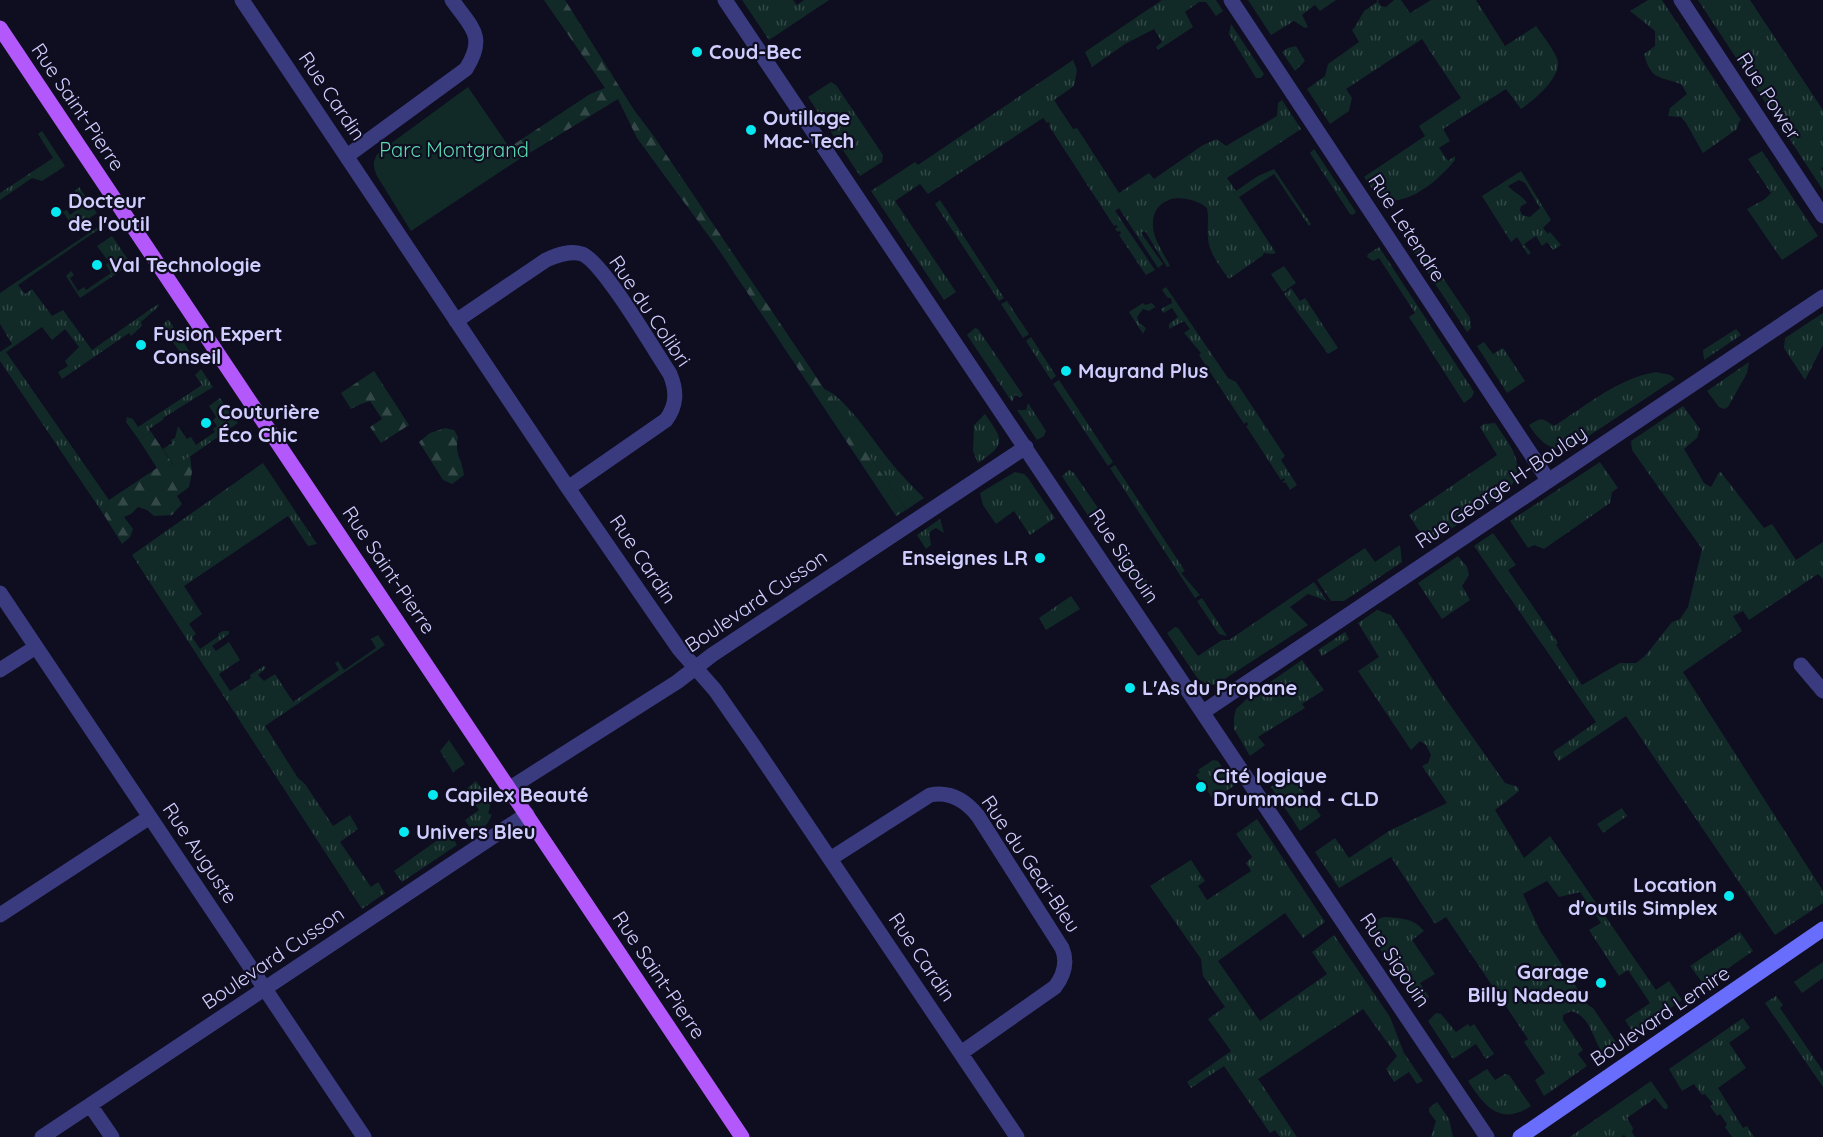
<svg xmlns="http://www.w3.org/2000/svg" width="1823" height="1137" viewBox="0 0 1823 1137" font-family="Quicksand,sans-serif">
  <defs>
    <pattern id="grass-tufts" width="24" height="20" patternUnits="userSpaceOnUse" patternTransform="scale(1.5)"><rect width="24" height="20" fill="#112a27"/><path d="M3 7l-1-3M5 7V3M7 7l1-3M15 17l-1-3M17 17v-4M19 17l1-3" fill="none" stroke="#334847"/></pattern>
    <pattern id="forest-firs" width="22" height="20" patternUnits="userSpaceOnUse" patternTransform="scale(1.5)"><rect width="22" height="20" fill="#112a27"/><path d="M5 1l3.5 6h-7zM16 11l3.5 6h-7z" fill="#334847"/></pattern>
  </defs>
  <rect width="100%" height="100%" fill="#0f0d20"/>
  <path fill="url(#grass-tufts)" fill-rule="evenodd" d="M742,0h51l4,5 7,-5h25l-60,40z
    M1162,0h54l7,11 -7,5 -10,-14h-7l-14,10 8,15 -35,23 -2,-3 6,-5 -8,-13 -29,15 -33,23 -7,-15z
    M1248,0h88l-16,11 -5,-6 -13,10 6,12 -3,1 -11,-7 -23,14z
    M1377,0h2l-1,2 3,4 5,1 8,-7h7l9,13 21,-13h45l29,46 31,-20c7,10 16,21 21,32 7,18 -24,43 -36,51l-15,-20 -63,40 7,12 -11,7 9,13 7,-5v4c-17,21 -46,46 -75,40l-16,-23 61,-41 -6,-10 42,-28 -39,-59 -76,50 6,9 -3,13 -19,13 -23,-35 18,-13 3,-12 31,-22 -7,-12 3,-3 9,-16 13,-9z
    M1648,0h14l79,120 -2,2 -2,7 -34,24 -17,-30 -5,-6 -13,-1 2,-8 17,-14 -6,-10c-23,-8 -30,-4 -37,-30l11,-8v-15l-25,-20z
    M1698,0h52l73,110v57l-2,1 2,3v19z
    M1231,24l33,50 -3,4h-5l-27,-44z
    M1296,46l9,15 -10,10 -13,-19 6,-4z
    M1073,60l4,10 -3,16 -20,14 19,29 4,-1 42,65 30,-20 5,6 49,-34 14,-6 9,7 51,-30 1,-13 4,-3 19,29 -74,49 9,13 22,-15 16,-7 37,55 -2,2 -35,-52 -35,23 37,56 -3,1 -9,-1 -2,3 -33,23c-9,-12 -20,-26 -21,-41 -1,-10 1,-20 -1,-30 -20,-16 -56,-14 -54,19 1,13 11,27 17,39l-3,1 -22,-36 -4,2 22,31 -5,4 -39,-60 -4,3 40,59 -9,5 -27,-40 2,-2 -1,-2 -2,1 -3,-3 3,-2 -2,-2 -2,1 -65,-100 1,-1 -1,-3 -2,1 -4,-5 -115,76 -8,-10 -25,17 61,91 -12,8 -73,-109 44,-29 3,3z
    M831,82l5,3 47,70 -1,7 -22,14 -52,-79z
    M42,131l23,35 -23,15 -10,-3 -32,22v-7l53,-35 -15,-24z
    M1314,149l42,63 -3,3 -3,-1 -40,-61z
    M1762,151l56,85 -36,24 -35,-51 18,-10 6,-6 -23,-34z
    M1521,171l30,49 -8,8 5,6 2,-2 11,13 -8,5 -6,-8 -5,4 -6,-10 -12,8 7,9 -3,2 -11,-18 -6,5 -29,-46zM1519,180l6,3 15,25 -10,9 -8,-2 -2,-5 1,-4 6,-3c-5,-8 -13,-10 -19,-17z
    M79,187l18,26 -19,13 1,2 -4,2 -12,-18 4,-2 3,5 9,-7 -8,-13z
    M940,200l64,98 -5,3 -64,-97z
    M104,223l1,2 -87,60 7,9 7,-5 20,27 11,-6 29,40 66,-46 1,2 -18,16 1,4 -11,10 -2,-3 -67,46 -4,-7 10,-6 -3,-5 14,-14 -14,-18 -13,11 -10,-13 -36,25 103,148 -5,15 -104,-154v-9l12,-8 -12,-20v-31z
    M1408,226l62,92 1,10 -4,4 -66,-100z
    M112,236l19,28 -51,34 -14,-22 5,-5 3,4 -4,3 8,13 6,-4 2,3 25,-17 -5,-8 3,-3 -12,-16z
    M1379,247l95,145 -2,5 -8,6 -55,-86 6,-4 -36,-55 -6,3 -6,-4 1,-3z
    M1284,266l12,17 -13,9 -12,-18z
    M1166,287l62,91 8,4 49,74 -4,4 16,25 -7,5 -4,-7 -4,-1 3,-2 -1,-2 -3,2 -35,-54 2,-1 -1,-3 -3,2 -45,-69 2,-2 -17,-20 6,-4 -6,-8 -15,8v-5l9,-7 -6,-9 -9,5 -2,-4 11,-6 -1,-5h-3l-6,-8z
    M1291,288l9,13 5,-3 33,50 -10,6 -44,-60z
    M1007,301l22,33 -6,4 -22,-34z
    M1143,303l2,2 7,-2 3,4 -6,4 -6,-2 -6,8 2,6 7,5 -3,6 -14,-22z
    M1823,313v32l-18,35 -21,-32 1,-10z
    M168,319l22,33 -4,4 -5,-2 -19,-28z
    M975,328l3,1 45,66 -3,2 -5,-2 -3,7 -45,-67z
    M1736,329l5,6 -37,25 -1,-10z
    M1031,337l25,39 -5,4 -25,-39z
    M1484,342l9,12 10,-6 22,33 -18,12 -30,-47z
    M1749,362l-2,11 -19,34 -4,2 -5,-2 -12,-16z
    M201,369l12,18 -50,31 1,1 -15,10 2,3 -12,8 -13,-18 1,-5 6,2 5,8 64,-42 -7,-10z
    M1656,372l14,3 5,4 -103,68c-20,7 -33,-6 -43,-22 13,-8 13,-7 25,1 32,-20 64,-48 102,-54z
    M1059,380l54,82 -5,4 -55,-82z
    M824,389c22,8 50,53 65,71 11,14 23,26 35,38l-18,12z
    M220,398l18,25 -63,44 -12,-18 9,-6 -1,-3 4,-2 3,-12 9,13 4,-2 5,8 19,-13 -2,-3 4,-3 -4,-6 3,-3 -7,-11z
    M1028,403l18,28 -2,5 -7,4 -20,-30h9z
    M1683,406l17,23 -3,9 -13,11 20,34 7,4 9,-16 44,57 8,-4 24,36 27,-18v37l-5,-5 -69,46 -6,-9 -10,5 9,15 -59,41 140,219v12l-48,32 -149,-219 -67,45 -6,-9 43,-30 -122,-176 19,-13 23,32 -8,5 50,73 -2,2 26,40 38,-22h16l9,-7 27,-34 8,-3 8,-12 14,-58 -70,-99 -1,-9z
    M985,414c19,27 21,30 -7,49l-5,-12 1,-26z
    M1495,423c15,23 34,42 13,67l-76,52 -11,-8 -12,-19 88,-60 -17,-28 4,-3z
    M1600,462l18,26 -6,4 -2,11 -66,46 -10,-4 -6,3 -18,-27z
    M263,463l54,81 -9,2 -20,-30 -104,70 18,28 -13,10 7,10 -4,3 8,12 19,-13 -1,-2 5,-3h6v3l-17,12 4,5 13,-9 11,18 -21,14 11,17 21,-13 -1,-3 14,-9 2,2 -8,7 6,6 11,-7 18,28 46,-32 -4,-7 3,-2 6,9 32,-22 -5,-9 7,-4 7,10 -120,81 33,52 7,6 28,42 17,-11 8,14 -18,13 31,45 7,-5 7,11 -23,16 -230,-354z
    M1115,465l70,106 -4,2 19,22 -5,3 -85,-130z
    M1069,470l5,3 24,35 -2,3 -7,6 -27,-41z
    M1015,472l9,2 4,4 27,40 -25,17 -16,-24 -18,13 -13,-19 -3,-12z
    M940,519l4,14 -8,-5 -7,4 2,13 -5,4 -9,-14z
    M1400,545l2,17 -58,39h-13l-14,-21 48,-32 10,14z
    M1122,548l4,3 28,40 -1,6 -7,4 -32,-47z
    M1458,556l9,11 2,8 -7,11 8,14 -28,19 -24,-36z
    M1314,582l13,19 -19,-7 -18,13 18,18 -91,59 -8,1 -11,-6 -31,-46 8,-6 3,1 20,28 24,-16h7z
    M1071,596l9,13 -34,21 -7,-12z
    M1202,598l25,38 -8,-2 -22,-33z
    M1377,610l14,5 50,77 64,91 13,4 1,4 -24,19 29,48 26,-22 106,154 13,-9 13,19 -48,34 -9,-14 25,-17 -22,-33 -9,6 -30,-46 12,-7 -21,-31 -21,5 -12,-16 -24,13 17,37 48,74 5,3 25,37 -14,10c-12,-16 -13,-39 -33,-44l-8,4v5l20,30 -5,4 9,12 -43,30 -9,-16 10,-7 -21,-31 4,-3 -82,-122 -11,7 -44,-67 -52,31 -24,-36 20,-14 14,20 40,-27 58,-28 -25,-37 6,-3 3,-8 -5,-10 -6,-4 -9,9 -53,-79 21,-14 -21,-34z
    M1345,632l4,7 -27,17 -4,-6z
    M1302,660l22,30 -22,14 3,4 -47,29 7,8 -15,11 -16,-27v-12l2,-8 14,-13z
    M449,740l16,24 -12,8 -13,-21z
    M1213,760l5,1 16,25 -21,13 -17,-24 4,-3 -2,-2z
    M1291,774l30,42 -21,15 -29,-44z
    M476,781c7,10 18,20 12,32l4,2 -5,9 -13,10 -9,-14 14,-10 -14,-20z
    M1622,808l5,8 -24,17 -6,-9z
    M1257,819l68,103 -22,16 -18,-25 -67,48 42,60 67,-47 -15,-22 22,-17 56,82 14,36 19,28 -6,3 -8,-12 -15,10 -8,-13 11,-13 -34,-47 -105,70 39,58h-17l-5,-7 -5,3 -46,-67 -33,22 -4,-6 44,-31 -23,-32 17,-12 -22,-31 -2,-17 -51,-73 41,-26 14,21 -7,5 9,14 44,-29 -5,-8 6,-6 -16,-23z
    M449,832l8,13 -55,37 -8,-11z
    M1384,917c16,1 30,1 40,14l-12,9 23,34 -15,9 9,14 -10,10 -54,-80 10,-7z
    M1740,932l13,19 -49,34 -14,-19z
    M1823,962v16l-21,15 -8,-11z
    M1776,996l7,9 -3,3 43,63v16l-58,-84z
    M1436,1013l5,1 15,18 12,-8 2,3 4,-3 20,30 -8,5 -10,-15 -23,15 -25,-38z
    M1743,1018l7,10 -21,15 17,25 -28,20 25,40 4,-2 7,11h-22l-7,-10 2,-3 -7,-10 -3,2 -7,-10 3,-2 -8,-10 -3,1 -8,-11 -12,7 -13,-22z
    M1487,1069l8,11 10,-6 4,1 22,31c-31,21 -47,-1 -63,-25z
    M1651,1081l17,25 -1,3h-3l-9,-11 -28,20 6,10 -1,4 3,5h-9l-2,-2 -3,2h-51z
    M1437,1102l12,17 4,18h-22l5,-16 -7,-9v-4z"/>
  <path fill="url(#forest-firs)" d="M544,0h21l69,110 19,25 253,375 -10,6 -177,-266 -82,-112 -19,-39 -100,61 -5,-9v-6l77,-51 15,-6z
    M374,371l35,54 -28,18 -11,-16 12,-8 -12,-18 -9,3 -10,5 -10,-16z
    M445,428l9,2 4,7c-4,18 4,21 6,38l-12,9 -9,-4 -24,-38 11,-9z
    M151,432l23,34 16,-10 2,16 -3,15 -12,9 5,8 -10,11 -18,1 -7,-6 -9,-3 -7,7 -7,3 9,12 -3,8 -8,7 -18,-29 5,-15 48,-32 -18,-28z"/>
  <path fill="#112a27" d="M468,87l50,73 -107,71 -34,-55c-4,-9 -5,-15 2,-24z"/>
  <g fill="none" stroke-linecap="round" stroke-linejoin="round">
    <path stroke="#3a3b7e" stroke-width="15" d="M242,0l326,488 93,135 18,26 36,41 39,56 263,391
      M725,0l762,1137
      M1231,0l317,480
      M1681,0l142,216
      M347,156l119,-87c21,-33 5,-42 -14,-69
      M456,321l90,-61c11,-5 24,-10 36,-6 21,8 72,96 88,120 7,17 7,31 -4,46l-98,68
      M0,593l364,544
      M1801,665l22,26
      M0,670l36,-23
      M1203,712l620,-415
      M510,788l167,-106 35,-27 314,-208
      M830,859l100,-64c20,-4 36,6 48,21l84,132c6,14 2,27 -7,39l-94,66
      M0,915l150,-98
      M90,1105l22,32
      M42,1137l485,-323"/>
    <path stroke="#686dfb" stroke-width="15" d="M1520,1137l303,-208"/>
    <path stroke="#b358fb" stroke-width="15" d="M0,28l742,1109"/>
  </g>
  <g fill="#06e9f1" stroke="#0f0d20" stroke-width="2">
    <circle cx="697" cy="52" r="6"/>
    <circle cx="751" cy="130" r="6"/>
    <circle cx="56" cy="212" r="6"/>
    <circle cx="97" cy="265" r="6"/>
    <circle cx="141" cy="345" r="6"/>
    <circle cx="1066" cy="371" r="6"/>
    <circle cx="206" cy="423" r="6"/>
    <circle cx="1040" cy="558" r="6"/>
    <circle cx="1130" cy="688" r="6"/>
    <circle cx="1201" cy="787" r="6"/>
    <circle cx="433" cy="795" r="6"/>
    <circle cx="404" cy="832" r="6"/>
    <circle cx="1729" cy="896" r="6"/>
    <circle cx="1601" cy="983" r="6"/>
  </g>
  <g text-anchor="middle" stroke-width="4.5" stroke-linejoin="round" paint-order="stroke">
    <g font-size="20" font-weight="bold" fill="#d0cefe" stroke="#0f0d20" text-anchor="start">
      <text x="709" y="59">Coud-Bec</text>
      <text x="763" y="125">Outillage<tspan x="763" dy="23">Mac-Tech</tspan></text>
      <text x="68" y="208">Docteur<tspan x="68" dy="23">de l'outil</tspan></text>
      <text x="109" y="272">Val Technologie</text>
      <text x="153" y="341">Fusion Expert<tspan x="153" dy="23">Conseil</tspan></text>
      <text x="1078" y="378">Mayrand Plus</text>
      <text x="218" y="419">Couturière<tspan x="218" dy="23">Éco Chic</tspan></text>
      <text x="1028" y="565" text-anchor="end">Enseignes LR</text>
      <text x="1142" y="695">L'As du Propane</text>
      <text x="1213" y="783">Cité logique<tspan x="1213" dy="23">Drummond - CLD</tspan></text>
      <text x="445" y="802">Capilex Beauté</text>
      <text x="416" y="839">Univers Bleu</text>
      <text x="1717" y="892" text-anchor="end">Location<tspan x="1717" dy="23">d'outils Simplex</tspan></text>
      <text x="1589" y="979" text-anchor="end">Garage<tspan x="1589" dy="23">Billy Nadeau</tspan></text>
    </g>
    <g font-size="20" fill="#d0cefe" stroke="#0f0d20">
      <text transform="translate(332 96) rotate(56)" y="7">Rue Cardin</text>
      <text transform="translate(1769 96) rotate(57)" y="7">Rue Power</text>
      <text transform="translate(78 107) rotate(56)" y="7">Rue Saint-Pierre</text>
      <text transform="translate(1407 228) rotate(57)" y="7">Rue Letendre</text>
      <text transform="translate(650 311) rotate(56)" y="7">Rue du Colibri</text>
      <text transform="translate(1501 487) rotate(-34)" y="7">Rue George H-Boulay</text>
      <text transform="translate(1124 556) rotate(56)" y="7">Rue Sigouin</text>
      <text transform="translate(643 559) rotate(56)" y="7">Rue Cardin</text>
      <text transform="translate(389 570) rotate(56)" y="7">Rue Saint-Pierre</text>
      <text transform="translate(756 601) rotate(-34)" y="7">Boulevard Cusson</text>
      <text transform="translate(200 853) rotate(56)" y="7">Rue Auguste</text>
      <text transform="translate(1031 864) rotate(56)" y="7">Rue du Geai-Bleu</text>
      <text transform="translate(922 957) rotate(56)" y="7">Rue Cardin</text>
      <text transform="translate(273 958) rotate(-34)" y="7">Boulevard Cusson</text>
      <text transform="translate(1395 960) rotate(56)" y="7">Rue Sigouin</text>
      <text transform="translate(659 975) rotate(56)" y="7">Rue Saint-Pierre</text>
      <text transform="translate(1660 1016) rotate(-34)" y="7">Boulevard Lemire</text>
    </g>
    <g font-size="20" fill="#5cdbb3" stroke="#0f0d20">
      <text x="454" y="157">Parc Montgrand</text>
    </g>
  </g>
</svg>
